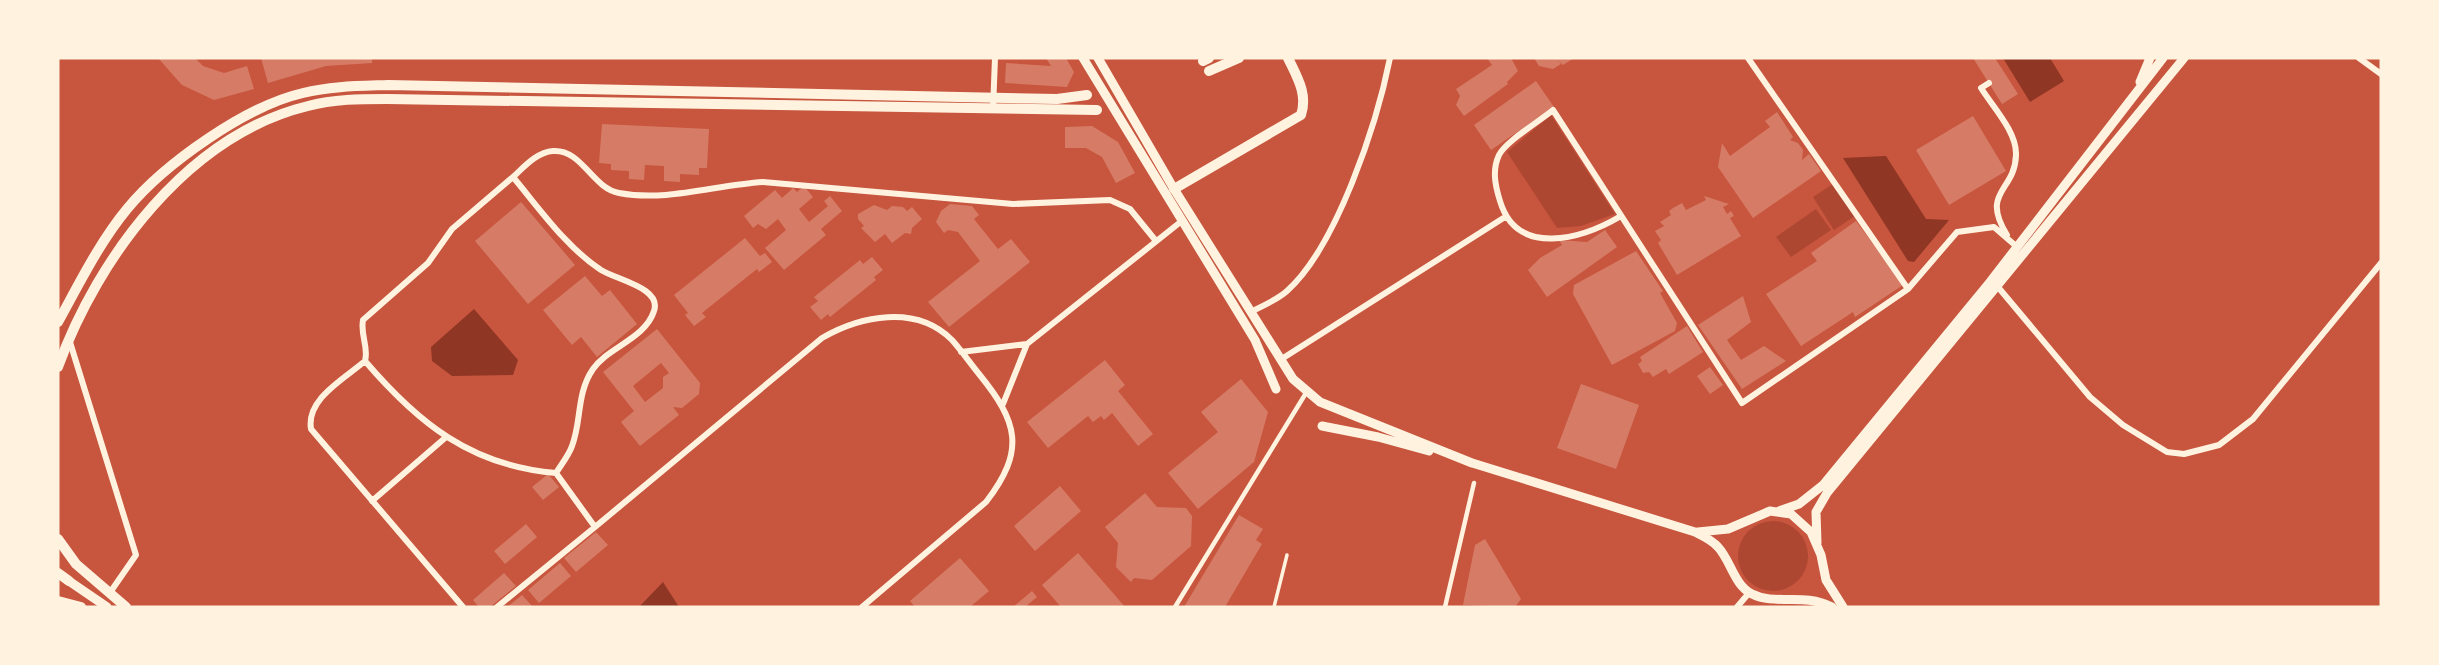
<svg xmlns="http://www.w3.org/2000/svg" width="2439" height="665" viewBox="0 0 2439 665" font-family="Poppins,sans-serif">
  <rect width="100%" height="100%" fill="#c8553d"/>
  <path fill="#ae4732" d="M1551,115l64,99 -34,12 -24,2 -50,-76z
    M1836,182l22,32 -24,16 -21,-33z
    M1816,209l15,21 -40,27 -15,-20z
    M1738 556a35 35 0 1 1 70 0a35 35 0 1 1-70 0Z"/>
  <path fill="#8f3625" d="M2003,58h47l14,23 -34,21z
    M1886,156l40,63 23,1 -35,42 -6,-1 -65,-103z
    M474,309l44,51 -5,15 -61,1 -20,-15 -1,-14z
    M663,582l16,25h-40z"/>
  <path fill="#d67c66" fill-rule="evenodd" d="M158,58h37l8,8 21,7 23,-7 7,23 -40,11 -32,-15z
    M261,58h111v5l-46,3 -58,17z
    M1046,58h20l8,14 -7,15 -62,-4 1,-20 45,3z
    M1487,58h24l7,13 -11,11 1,2 -44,32 -8,-11 4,-9 -4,-7 36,-24z
    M1534,58h40l-11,7 -5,-5 3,4 -8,5 -14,-3z
    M1973,58h22l23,36 -16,10z
    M1536,81l18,26 -63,43 -17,-25z
    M1777,112l16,25 -3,3 8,3 5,7 -1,10 7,-6 12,17 -68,47 -35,-51 4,-24 8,13 40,-29 -5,-6z
    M1973,116l33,55 -57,34 -33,-55z
    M602,124l107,5 -2,39h-8v7l-19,-1v8l-16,-1v-15l-19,-1 -1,15 -15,-1v-8l-18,-1v-6l-12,-1z
    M1092,126l26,16 17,31 -19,10 -14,-26 -16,-9h-21v-21z
    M804,186l9,11 -14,12 10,13 19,-16 -4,-5 6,-5 12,15 -21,18 5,6 -42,35 -19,-22 21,-18 -8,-11 -12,10 -8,-5 -5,4 -9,-12 31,-26 7,8 11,-10 4,4z
    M1704,196l25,8 -6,3 4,7 4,-3 3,5 -4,2 11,18 -64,39 -19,-32 3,-3 -6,-9 9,-5 -4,-4 11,-7 -2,-4 4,-3 9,-5 4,7 20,-10z
    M521,202l54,63 -47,39 -53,-63z
    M950,204l22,2 7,9 -5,4 24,30 13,-10 19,23 -81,65 -21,-25 52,-41 -22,-29 -10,-2 -4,3 -8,-11 5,-11z
    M874,205l13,5 5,-4 11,1 4,4 5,-4 10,12 -10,9 -1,6 -6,-1 -13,10 -7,-9 -10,8 -14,-14 3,-2 -6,-7v-5z
    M1856,221l47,64 -48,32 -2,-5 -52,34 -35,-52 51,-33 -6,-8z
    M1605,230l12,17 -70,50 -19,-27 12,-12 22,-13 -3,-5 28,2z
    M745,238l15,18 5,-3 7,9 -13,10 -2,-3 -55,44 4,4 -12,9 -9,-11 3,-2 -14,-18z
    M1636,251l27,40 -3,2 17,30 -2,8 -63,34 -39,-71 1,-9z
    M872,257l11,13 -9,7 2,3 -46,37 -2,-3 -7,6 -11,-13 8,-6 -4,-4 46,-37 3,4z
    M585,276l17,20 8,-6 27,34 -40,33 -16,-20 -9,8 -29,-35z
    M1743,296l8,26 -24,18 14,20 23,-14 22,15 -44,28 -44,-64z
    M1687,326l16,26 -34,22 -3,-5 -13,8 -4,-5 -6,1 -5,-9 4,-3 -2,-4z
    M657,329l43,54 -1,11 -17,14 -9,-1 6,8 -39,31 -19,-24 13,-11 -31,-39zM661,363l8,10 -6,4v11l-18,14 -12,-16z
    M1105,360l20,25 -7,6 35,43 -15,12 -26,-33 -8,7 -3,-4 -8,6 -5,-6 -40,32 -21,-26z
    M1710,367l13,18 -13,9 -13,-18z
    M1241,379l27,33 -14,50 -56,47 -30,-36 50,-41 -17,-20z
    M1581,384l58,21 -23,64 -59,-21z
    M548,474l11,13 -16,13 -11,-13z
    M1060,486l21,25 -46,40 -21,-25z
    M1145,493l12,14 29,1 6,8 -1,30 -39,34 -18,-2 -3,4 -15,-15 2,-24 -13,-16z
    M1239,515l24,14 -7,11 6,4 -37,63h-41z
    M526,524l11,13 -32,27 -11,-13z
    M596,532l12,13 -32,27 -12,-14z
    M1485,539l36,60 -6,8 -52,-2 12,-60z
    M1078,553l35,40 12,14h-64l-19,-22z
    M960,558l29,33 -19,16h-55l-5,-6z
    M560,563l11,13 -32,27 -11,-13z
    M504,573l12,13 -26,21h-11l-6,-7z
    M1032,591l5,6 -12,10h-12z
    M522,595l11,12h-26z"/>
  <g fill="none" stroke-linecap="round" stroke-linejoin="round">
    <path stroke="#fff3e0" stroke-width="3.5" d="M1274,607l13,-52"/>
    <path stroke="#fff3e0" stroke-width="4.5" d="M1175,607l131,-214
      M1445,607l29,-124"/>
    <path stroke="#fff3e0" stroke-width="6" d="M1748,58l160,231
      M2359,58l22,16
      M1989,83l-8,5c12,19 36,44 35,67 -1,37 -36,36 -9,80
      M993,109l2,-51
      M1621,216c-39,23 -104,42 -121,-15 -5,-16 -8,-31 -1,-46 7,-14 41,-34 54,-45l189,293 166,-114 49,-57 37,-5 22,19
      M1998,287l92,110 33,28 44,27 17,2 35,-9 34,-26 128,-156
      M1251,312c11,-6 26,-12 36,-21 50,-45 90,-168 103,-233
      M69,339l67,216 -27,39
      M961,352l66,-8
      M1280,360l225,-143
      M365,361c4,-14 -5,-26 -2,-41l65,-57 24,-34 61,-52
      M1003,404l24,-60 156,-124
      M556,473c5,-8 13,-18 16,-27 10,-26 4,-52 21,-77 15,-22 52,-30 61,-58 8,-23 -37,-31 -53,-41 -35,-23 -62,-62 -88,-93 11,-10 24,-25 40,-26 29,-2 39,37 66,42 48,9 96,-8 144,-11l250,22 97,-4 20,9 26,32
      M372,501l73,-63
      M595,527l227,-189c38,-22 94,-34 130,2 9,10 18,23 27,34 39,48 47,76 7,128l-124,105
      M463,607l-152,-178c-5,-30 33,-50 54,-68 53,62 106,105 191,112l39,54 -98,80
      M1737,607l12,-14"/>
    <path stroke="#fff3e0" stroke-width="9" d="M1083,58l172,282 21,49
      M1098,58l76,131 119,190 27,23 152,61
      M2140,82l10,-24
      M1322,426l56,11 51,14
      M1469,462l226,70c8,4 17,8 23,15 13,14 16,38 34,47 24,12 51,-2 80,13
      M1779,511l20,-7 24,-19 167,-203 173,-224
      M1698,532l30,-3 42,-18 21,3 20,18 10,23 5,25 17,27
      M1817,543l-1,-31 11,-19 357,-435
      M66,579l41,28"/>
    <path stroke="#fff3e0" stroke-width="10" d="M1203,61l6,-3
      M1209,71l30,-13
      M1174,189l127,-74c7,-21 -4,-38 -13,-57
      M58,322c21,-38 41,-79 69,-113 37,-45 119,-103 176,-116 28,-7 56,-7 85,-8l669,14 30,-4
      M58,367c40,-110 130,-232 250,-261 26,-7 52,-7 79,-7l710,11
      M58,539l18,25 50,43
      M58,601l23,6"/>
    <path stroke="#fff3e0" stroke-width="10" d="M58,573l11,8"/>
  </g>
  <rect width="2439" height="665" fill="none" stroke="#fff3e0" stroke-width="119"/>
</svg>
